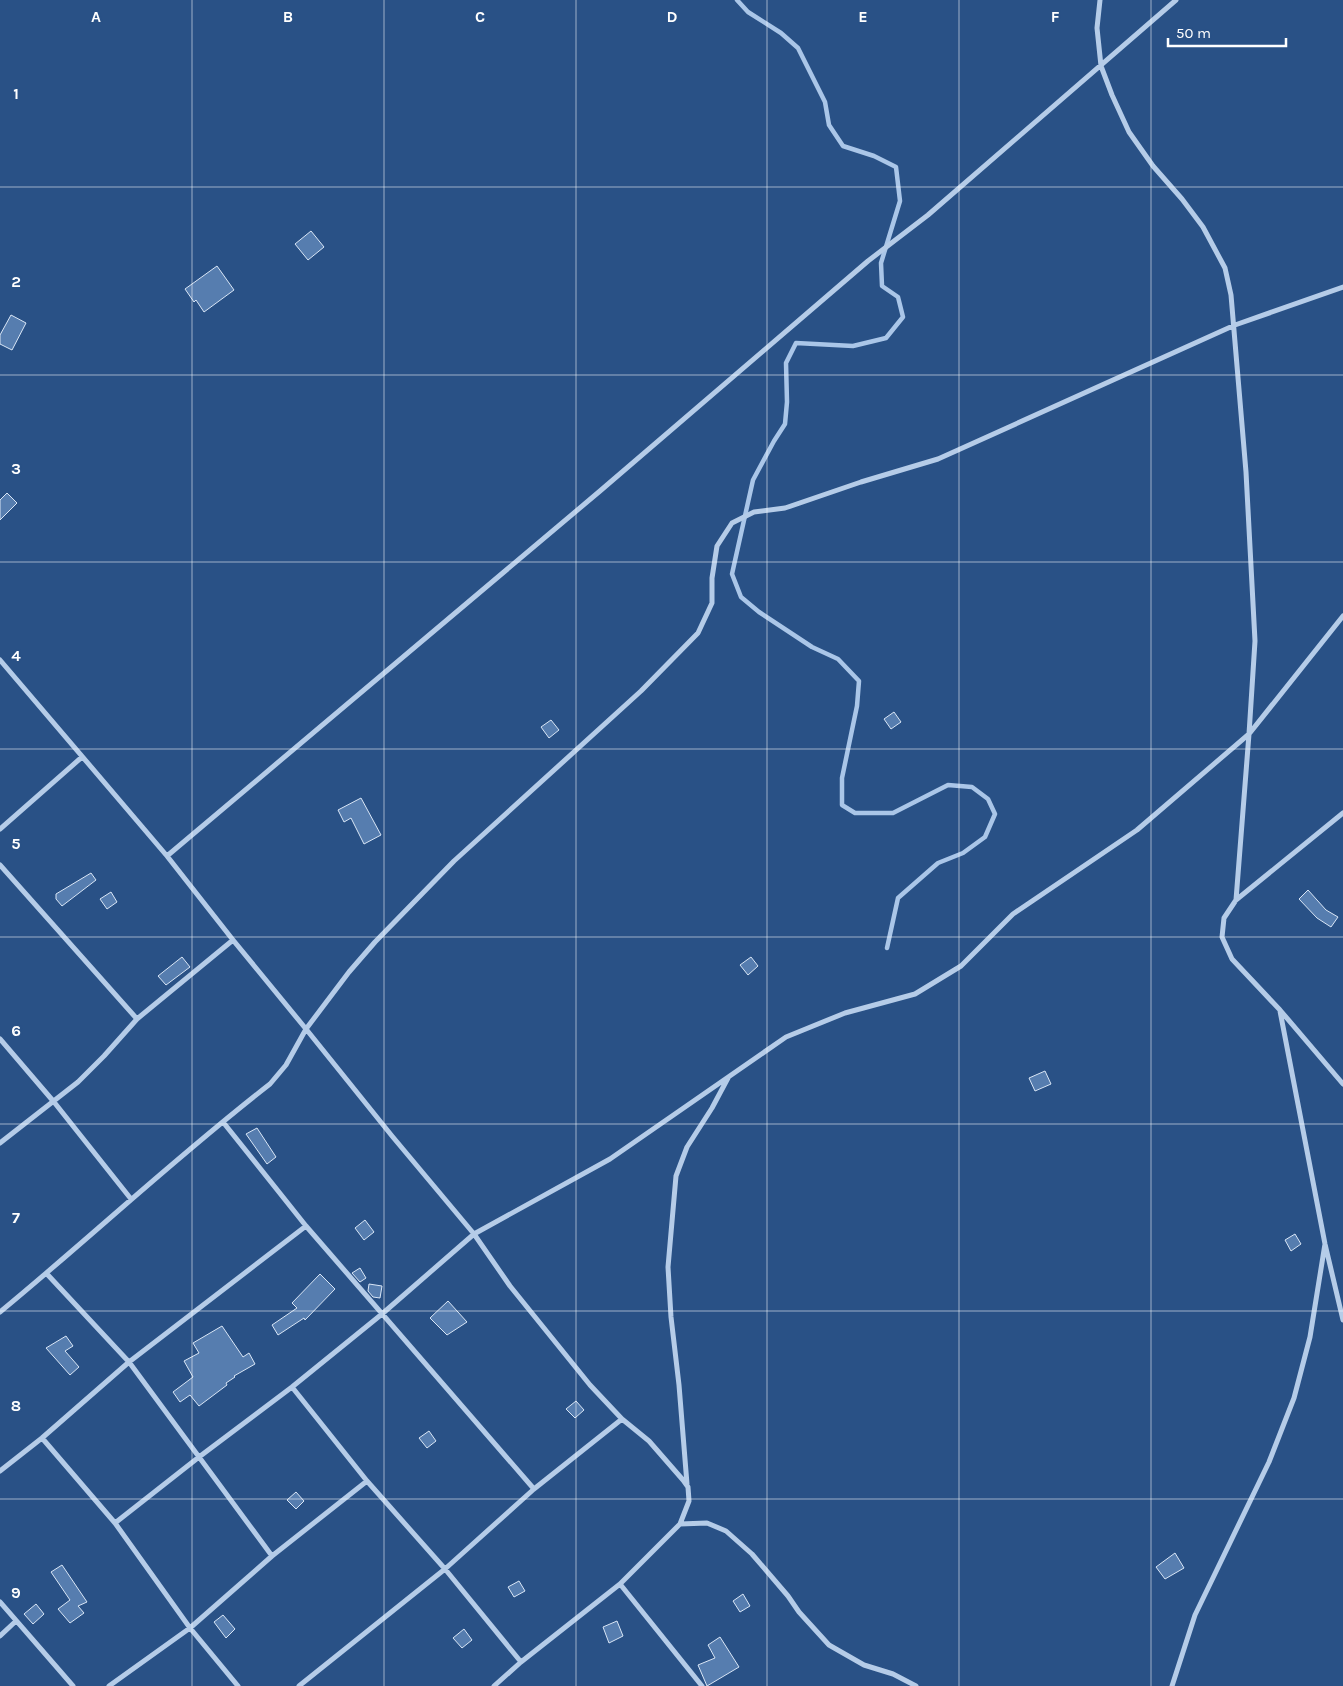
<svg xmlns="http://www.w3.org/2000/svg" width="1343" height="1686" viewBox="0 0 1343 1686" font-family="Karla,sans-serif">
  <rect width="100%" height="100%" fill="#295186"/>
  <g fill="none" stroke-linecap="round" stroke-linejoin="round">
    <path stroke="#aac6e8" stroke-width="4.5" d="M737,0l11,12 33,21 17,15 27,54 4,23 14,21 31,10 22,11 4,34 -19,62 1,23 16,11 5,20 -17,21 -33,8 -57,-3 -10,20 1,39 -2,22 -11,17 -21,39 -21,94 9,23 18,15 53,35 26,12 21,22 -2,25 -15,72v27l13,8h38l55,-28 24,2 16,12 7,15 -10,23 -22,16 -25,10 -40,35 -11,50"/>
  </g>
  <path fill="#567daf" stroke="#d9e6f6" d="M311,231l13,16 -16,13 -13,-16z
    M217,266l17,24 -30,22 -8,-12 -2,2 -9,-13z
    M11,315l15,8 -14,27 -12,-6v-9z
    M7,493l10,10 -17,17v-20z
    M894,712l7,10 -10,7 -7,-10z
    M551,720l8,10 -10,8 -8,-11z
    M361,798l20,37 -17,9 -13,-26 -7,4 -6,-12z
    M91,873l5,7 -34,26 -6,-7v-5z
    M1308,890l18,20 12,7 -7,10 -14,-9 -18,-19z
    M111,892l6,10 -10,7 -7,-10z
    M182,957l8,10 -24,18 -8,-9z
    M751,957l7,9 -10,9 -8,-10z
    M1045,1071l6,13 -16,7 -6,-13z
    M257,1128l19,29 -9,7 -21,-30z
    M365,1220l9,12 -10,8 -9,-12z
    M1295,1234l6,10 -10,7 -6,-11z
    M360,1268l6,10 -6,4 -8,-9z
    M320,1274l15,15 -30,31 -1,-2 -26,17 -6,-10 25,-17 -5,-5z
    M369,1284l13,2 -2,12 -7,-1 -5,-6z
    M448,1301l19,21 -20,13 -17,-17z
    M222,1326l21,31 6,-4 6,11 -21,12 1,1 -9,6 1,2 -28,21 -9,-11 -10,7 -7,-10 20,-15 -9,-16 15,-8 -6,-10z
    M66,1336l7,10 -8,5 14,16 -9,8 -24,-27z
    M576,1401l8,9 -9,8 -9,-9z
    M429,1431l7,10 -9,7 -8,-10z
    M296,1492l8,9 -8,8 -9,-9z
    M1175,1553l9,15 -19,11 -9,-12z
    M62,1565l25,37 -9,4 6,7 -14,10 -12,-14 12,-9 -19,-28z
    M519,1581l6,10 -11,6 -6,-10z
    M743,1594l7,12 -10,6 -7,-11z
    M36,1604l8,10 -11,10 -9,-10z
    M223,1615l12,14 -9,9 -12,-16z
    M617,1621l6,15 -14,7 -6,-16z
    M464,1629l8,11 -10,8 -9,-10z
    M720,1637l19,30 -32,19 -9,-21 17,-7 -7,-13z"/>
  <g fill="none" stroke-linecap="round" stroke-linejoin="round">
    <path stroke="#b5cce8" stroke-width="5" d="M1100,0l-3,28 4,38 11,29 17,37 24,34 29,33 21,28 22,41 6,27 15,177 9,169 -6,93 -13,166
      M0,660l167,196 66,84 73,89 -20,36 -16,19c-93,72 -179,153 -270,228
      M1343,813l-107,87 -12,18 -2,19 10,22 48,51 63,74
      M0,829l82,-72
      M167,856l433,-365 268,-230 60,-46 248,-215
      M0,865l137,154
      M1280,1011l45,233 18,76
      M0,1039l54,63 77,97
      M223,1122l83,104 228,263
      M0,1143l78,-61 26,-26 33,-37 96,-79
      M47,1274l82,88 143,194
      M292,1387l75,94 78,88 76,93
      M42,1438l73,85 75,105 48,58
      M0,1471l42,-33 87,-76 177,-136
      M687,1484l-8,-99 -8,-68 -3,-50 8,-91 11,-29 25,-39 16,-30
      M115,1523l84,-66 93,-70 90,-73 92,-80 136,-75 176,-122 59,-24 70,-19 46,-28 52,-52 124,-84 112,-96 94,-118
      M680,1524l27,-1 19,8 26,23 36,42 11,16 30,33 35,20 29,9 23,12
      M620,1584l82,102
      M0,1602l73,84
      M0,1636l16,-15
      M109,1686l81,-58 82,-72 95,-75
      M299,1686l146,-117 89,-80 88,-70
      M494,1686l27,-24 99,-78 60,-60 9,-23 -1,-14 -5,-7 -34,-39 -27,-22 -32,-34 -80,-99 -36,-52 -82,-98 -86,-107 43,-57 26,-30 79,-81 187,-170 57,-58 14,-30v-25l5,-32 15,-23 22,-11 31,-4 76,-26 77,-23 297,-134 108,-38
      M1172,1686l23,-71 74,-153 25,-64 16,-61 15,-93"/>
  </g>
  <path fill="none" stroke="#fff" stroke-width="1" stroke-opacity="0.55" d="M192,0v1686M384,0v1686M576,0v1686M767,0v1686M959,0v1686M1151,0v1686M0,187h1343M0,375h1343M0,562h1343M0,749h1343M0,937h1343M0,1124h1343M0,1311h1343M0,1499h1343"/>
  <g font-size="16" text-anchor="middle" font-weight="bold" fill="#fff" stroke="#295186" stroke-width="4" stroke-linejoin="round" paint-order="stroke">
    <text x="96" y="22">A</text>
    <text x="288" y="22">B</text>
    <text x="480" y="22">C</text>
    <text x="672" y="22">D</text>
    <text x="863" y="22">E</text>
    <text x="1055" y="22">F</text>
    <text x="16" y="99">1</text>
    <text x="16" y="287">2</text>
    <text x="16" y="474">3</text>
    <text x="16" y="661">4</text>
    <text x="16" y="849">5</text>
    <text x="16" y="1036">6</text>
    <text x="16" y="1223">7</text>
    <text x="16" y="1411">8</text>
    <text x="16" y="1598">9</text>
  </g>
  <path d="M1168 38v8h118v-8" fill="none" stroke="#ffffff" stroke-width="2.5"/>
  <text x="1176" y="38" font-size="15" fill="#ffffff" stroke="#295186" stroke-width="4" paint-order="stroke">50 m</text>
</svg>
